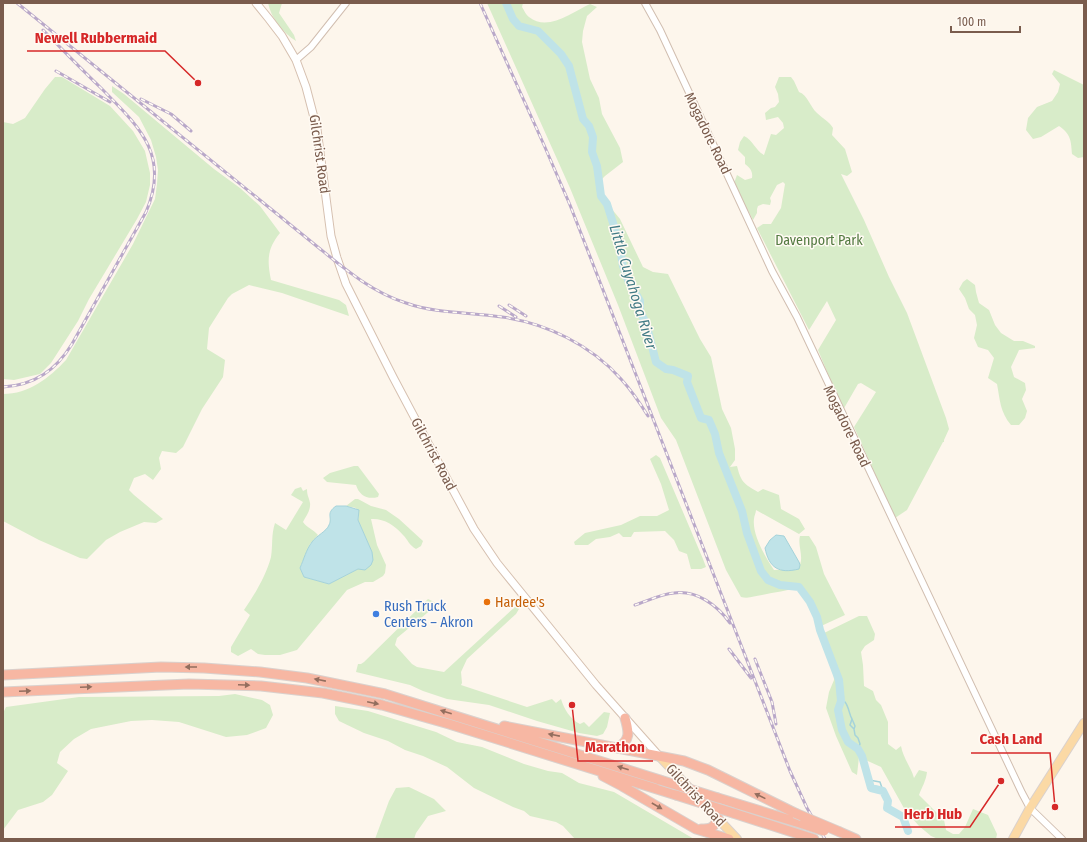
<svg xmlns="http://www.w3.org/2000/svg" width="1087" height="842" viewBox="0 0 1087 842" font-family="'Fira Sans Condensed',sans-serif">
  <rect width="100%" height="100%" fill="#fdf6ec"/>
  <path fill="#d8ecc9" d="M268,3h14l-3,10 15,22 2,6c-13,-8 -25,-23 -28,-38z
    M487,3h36l-1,4c2,3 4,8 7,10 19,15 43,-5 61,-13l7,3 -10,9 -4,15 -1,11 8,37 9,19 3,16 18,34 3,14 -18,14 -7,7 3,13 19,23 23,48 10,5 15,2 32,65 11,18 11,52 9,19 4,21v11l-5,7 7,-1c4,16 7,18 21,26l5,-3 16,6 2,14 18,10 6,10 -6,5 -43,-24c0,3 -2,6 -2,9 -2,16 12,39 20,51l23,-1c9,-9 0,-23 3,-33h9l7,11 8,27 21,41 -26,12c-4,-15 -11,-27 -20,-40 -12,4 -24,5 -37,8 -8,1 -13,4 -21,2l-15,-27 -50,-130 -15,-22 -43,-113 -48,-117z
    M1054,70l30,15v72l-6,1 -6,-4c-1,-13 -1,-20 -13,-28l-18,11 -8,2 -7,-9 2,-12 9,-11 15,-6 6,-9 2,-8 -8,-10z
    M55,77h7l48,29 23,25 12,20 5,22v12l-4,17 -9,17 -48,80 -11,22 -27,42 -11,11 -26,6 -11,-1v-257l10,2 12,-6 20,-29z
    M779,77h12l3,4 5,11c9,3 11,15 18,21 6,6 13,9 16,15l-1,7 13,14 7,23 -5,4 -6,-2 23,46 25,57 18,36 39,105 3,11 -5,11v2h-1l-36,68 -12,8 -41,-91 22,-35 -15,-9 -3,1 -15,26 -25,-60 18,-30 -9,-19 -18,29 -52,-102 6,-4h8l10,-16 4,-24 -2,-2 -6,3 -7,13 1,3 -1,4 -7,-1 -5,2 -1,3v4l-4,7 -19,-37 3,-8 8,5 7,-2c1,-7 -2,-10 -7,-14v-7l-7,-7 2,-8 4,-6c9,4 11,14 20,19l7,-21 5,1 8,-7 -1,-5 -5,-6 -12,3 -1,-7 6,-5 4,-1 4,-5 -1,-8 -3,-7z
    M112,86l12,8 90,75 26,19 20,18 20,27c-13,16 -13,27 -9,47l68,20 7,5 3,11 -67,-23 -33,-8 -17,9 -4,4 -19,30 -2,21 18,11 -2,17 -21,32 -19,38 -7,6 -14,-2 -3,7 2,11 -8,11 -8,-6 -11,4 -5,12 5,5 29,24 -7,4 -12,-1 -24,10 -14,8 -19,19 -7,-1 -41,-18 -36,-19v-127c26,0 46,-16 63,-34l67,-116 22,-45 2,-15 1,-14 -2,-13 -5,-17 -12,-23 -27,-25z
    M967,279l8,6 1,7 3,11 10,7 6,15 6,8 13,8h9l12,5v2l-16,2 -8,17 3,10 11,6 1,7 -4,9 5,12 -2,7 -6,7h-8c-11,-13 -11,-25 -14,-41l-9,-6 6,-20 -6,-8 -10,-3 -4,-9 3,-13 -2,-10 -6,-6 -4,-11 -6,-9 4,-7z
    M656,455l4,3 43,101 3,8 -5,2h-10l-4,-15 -8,-3 -5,-11 -9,-9 -31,1 -3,5h-8l-4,-4 -9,4 -14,2 -8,6h-13l-1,-3 11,-9 36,-8 19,-9h17l12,-6 -8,-26 -11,-25z
    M354,466h4l21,28 -1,3c-11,3 -19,-2 -22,-12l-29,-3 -4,-4 7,-5z
    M301,487l2,4 4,-2c0,7 2,8 3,14 1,7 -4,13 -7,19 3,5 11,8 15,13l-8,9 -10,24 4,9 25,7 29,-15 14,-17 -14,-32 1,-4 -3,-8 -10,-2 9,-7h3l13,7 15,4 13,9 24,22 -2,5 -5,3c-7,-4 -8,-9 -13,-14 -8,-10 -20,-17 -32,-16l6,26 9,20 -1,8 -2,3 -10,6h-8l-18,8 -50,60 -17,5h-15l-7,-1 -7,-5 -13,7 -7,-4v-5l19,-32 -6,-5c11,-16 22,-34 27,-53 2,-12 0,-22 4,-34l11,7 17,-28 -12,-7 4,-6z
    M428,599l8,4 -3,5 -36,30 -2,7 17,19 5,3 27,5 72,-66 3,3 -3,5 -49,45 -6,13 1,11 -1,2 66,22 25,-8 4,4 5,-4c3,10 9,20 19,25l4,-2 5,5 15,-15 6,1 -3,14 -4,7 -6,2 -18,-3 -42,-12 -48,-16 -42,-6 -24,-8 -13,-6 -54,-13 2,-8h3l3,-2z
    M859,616h8l8,18 -1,6 -9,6 -4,6 2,13 1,21 9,5 3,9 5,5 7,17v22l8,6 5,-4c2,12 10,21 13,32l5,-8 8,2c-1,9 -5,15 -8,23l25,25 2,10 7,4h6l6,-7 8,-18 15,6 9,19 -1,5h-58l-7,-3 -12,-10 -14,-16 -24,-43 -22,-10 -2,18 -5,-3 -16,-36 -10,-28 3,-16 5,-12 -1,-16 -11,-30z
    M235,694l27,6 8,5 3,10 -7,13 -19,7 -21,2 -47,-15 -27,-2 -21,1 -40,8 -17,10 -14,13 -3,11 11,8 -16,24 -9,7 -25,8 -15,20v-117l3,-6 73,-10 140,-1z
    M335,706l33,5 68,21 21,10 25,5 42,17 24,7 14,2 17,10 35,9 80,47h-119l-12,-13 -7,-4 -26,-6 -6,-5 -11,-4 -39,-19 -27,-21 -24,-11 -18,-6 -17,-9 -24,-8 -25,-12 -4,-7z
    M409,787l25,12 12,12 -18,5 -12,17 -2,6h-39l14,-38 7,-13z"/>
  <path fill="#bfe3e8" stroke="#a5d3da" d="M336,506h10l13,4 -1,10 14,32 1,8 -2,5 -6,5 -7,-1 -29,15 -25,-7 -4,-9c4,-9 6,-18 12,-26 4,-6 15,-11 17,-17 4,-8 -4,-11 7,-19z
    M776,535l8,1 15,26 1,3 -1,4c-20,5 -30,-1 -34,-21l5,-8z"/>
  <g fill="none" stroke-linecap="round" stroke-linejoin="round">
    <path stroke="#a5d3da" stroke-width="1.5" d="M841,701l4,1c4,5 4,12 7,17l-2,6 4,4 1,6 3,3 2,6 -2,5
      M852,719l3,7 -1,3
      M869,780l11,2 3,9"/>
    <path stroke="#bfe3e8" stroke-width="8" d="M506,3l7,16 6,7 19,5 23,23 8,12 14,53 6,7 4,11 -1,15 5,14 4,30 6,8 12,38 4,24 5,14 12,21v11l6,11 10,39 10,7 7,1 15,6 -1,6 14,36 8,2 6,14 4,19 23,58 5,22 14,38 7,9 12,5 19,2 11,15 7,15 3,13 19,50 2,21 -3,9 4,20 6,12 10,7 4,7 9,32 12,3 5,10 -1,7 16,9 5,14"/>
    <g stroke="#d1beb0" stroke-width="8">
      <path id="tertiary" d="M645,3l15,27 112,241 25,46 225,476 8,15 32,31
        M296,60l15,-13 35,-44"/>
    </g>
    <g stroke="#d6c0b0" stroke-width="9">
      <path id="secondary" d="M256,3l13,16 13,17 14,24 10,27 11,42 14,107 6,22 9,26 47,93 53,100 28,52 23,34 99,122 64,72"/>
    </g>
    <g stroke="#dad1cd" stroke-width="10">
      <path id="primary" d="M660,757l77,82
        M1013,839l17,-31 54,-85"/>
    </g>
    <g stroke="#dad1cd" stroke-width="11">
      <path id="motorway" d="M3,675l158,-8 43,1 56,4 47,6 78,16 275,86
        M3,692l186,-8 72,2 62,7 59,12 67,19 227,71
        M504,726l180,35 24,9 87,43
        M617,748c14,-8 12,-16 8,-30
        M603,776l19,10 74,43 33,10
        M718,798l85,26
        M733,813l81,26
        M701,829c10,0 13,-1 17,-11
        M840,832l16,7"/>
    </g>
    <use href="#tertiary" stroke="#fff" stroke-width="6"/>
    <use href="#secondary" stroke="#fff" stroke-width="7"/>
    <use href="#primary" stroke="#fbd9a5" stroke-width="8"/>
    <use href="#motorway" stroke="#f7b7a3" stroke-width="9"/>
    <g stroke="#b9a8c9" stroke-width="3">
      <path id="rail" d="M17,3l302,245c27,22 53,44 87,55 31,11 64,9 96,14 44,6 89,28 119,62 10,11 19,24 27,37
        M480,3l64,142 26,60 220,566 17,37 18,31
        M56,71l54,31
        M141,99l30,15 20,17
        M509,305l17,11
        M499,306l17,11
        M3,387c32,-2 53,-17 69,-43l74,-132c25,-58 -8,-86 -45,-124 -20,-19 -39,-39 -58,-58
        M635,605c12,-4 26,-11 39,-12 23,-3 43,12 56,30
        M729,649l22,29
        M755,659l17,43 4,22"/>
    </g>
    <use href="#rail" stroke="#fffaf3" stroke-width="1.5" stroke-dasharray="4.5" stroke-linecap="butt"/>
    <g stroke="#dad1cd" stroke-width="11" stroke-linecap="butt">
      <path id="motorway-bridge" d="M660,780l58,18
        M676,795l57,18
        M795,813l45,19
        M803,824l21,7"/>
    </g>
    <use href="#motorway-bridge" stroke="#f7b7a3" stroke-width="9"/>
  </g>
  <defs><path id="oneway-solid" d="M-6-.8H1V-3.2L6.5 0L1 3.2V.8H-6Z"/></defs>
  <g fill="#936e5e">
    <use href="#oneway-solid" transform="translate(191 667) rotate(-180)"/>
    <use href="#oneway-solid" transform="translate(320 680) rotate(-169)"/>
    <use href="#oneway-solid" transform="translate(244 685) rotate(3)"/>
    <use href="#oneway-solid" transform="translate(86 687) rotate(-2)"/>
    <use href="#oneway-solid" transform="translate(25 691) rotate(-3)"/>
    <use href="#oneway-solid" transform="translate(373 703) rotate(12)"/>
    <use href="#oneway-solid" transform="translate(446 712) rotate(-163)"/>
    <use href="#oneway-solid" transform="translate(554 735) rotate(-169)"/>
    <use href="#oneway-solid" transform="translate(623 768) rotate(-162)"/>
    <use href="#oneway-solid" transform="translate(760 796) rotate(-154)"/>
    <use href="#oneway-solid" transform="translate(657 806) rotate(30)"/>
  </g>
  <circle fill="#e8710a" stroke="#fffaf3" stroke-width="1.5" cx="487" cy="602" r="4"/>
  <circle fill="#3f7fe0" stroke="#fffaf3" stroke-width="1.5" cx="376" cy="614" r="4"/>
  <g text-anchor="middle" stroke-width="3" stroke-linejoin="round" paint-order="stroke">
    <g font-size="14" fill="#7a5c4d" stroke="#fffaf3">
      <text transform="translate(708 133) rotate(64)" y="5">Mogadore Road</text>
      <text transform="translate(320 154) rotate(82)" y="5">Gilchrist Road</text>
      <text transform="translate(847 426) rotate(64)" y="5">Mogadore Road</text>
      <text transform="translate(434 454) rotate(62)" y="5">Gilchrist Road</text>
      <text transform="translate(696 795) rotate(47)" y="5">Gilchrist Road</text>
    </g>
    <g font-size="14" fill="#537a41" stroke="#fffaf3">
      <text x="819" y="245">Davenport Park</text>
    </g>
    <g font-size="14" fill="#c56008" stroke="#fffaf3" text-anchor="start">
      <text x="495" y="607">Hardee's</text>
    </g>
    <g font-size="14" fill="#366cbe" stroke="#fffaf3" text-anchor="start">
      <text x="384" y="611">Rush Truck<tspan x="384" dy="16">Centers – Akron</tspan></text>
    </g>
    <g font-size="15" font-style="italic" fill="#437c86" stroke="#fffaf3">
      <text transform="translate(633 287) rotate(73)" y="5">Little Cuyahoga River</text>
    </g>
  </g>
  <path fill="none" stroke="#d62828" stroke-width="1.5" d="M198 83L165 51H27M1055 807L1050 753H971M572 705L578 761H653M1001 781L970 827H895"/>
  <g fill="#d62828" stroke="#fffaf3" stroke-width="1.5">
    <circle cx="198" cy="83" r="4"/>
    <circle cx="1055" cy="807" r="4"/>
    <circle cx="572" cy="705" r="4"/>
    <circle cx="1001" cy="781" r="4"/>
  </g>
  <g font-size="15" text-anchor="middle" font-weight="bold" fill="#d62828" stroke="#fffaf3" stroke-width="3" stroke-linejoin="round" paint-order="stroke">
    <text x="96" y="43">Newell Rubbermaid</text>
    <text x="1011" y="744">Cash Land</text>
    <text x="615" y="752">Marathon</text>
    <text x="933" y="819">Herb Hub</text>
  </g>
  <rect width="1087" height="842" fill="none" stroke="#7a5c4d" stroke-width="8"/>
  <path d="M951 26v6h69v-6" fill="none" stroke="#7a5c4d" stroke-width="2"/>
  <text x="957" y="26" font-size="12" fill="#7a5c4d" stroke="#fffaf3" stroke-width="3" paint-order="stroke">100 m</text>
</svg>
